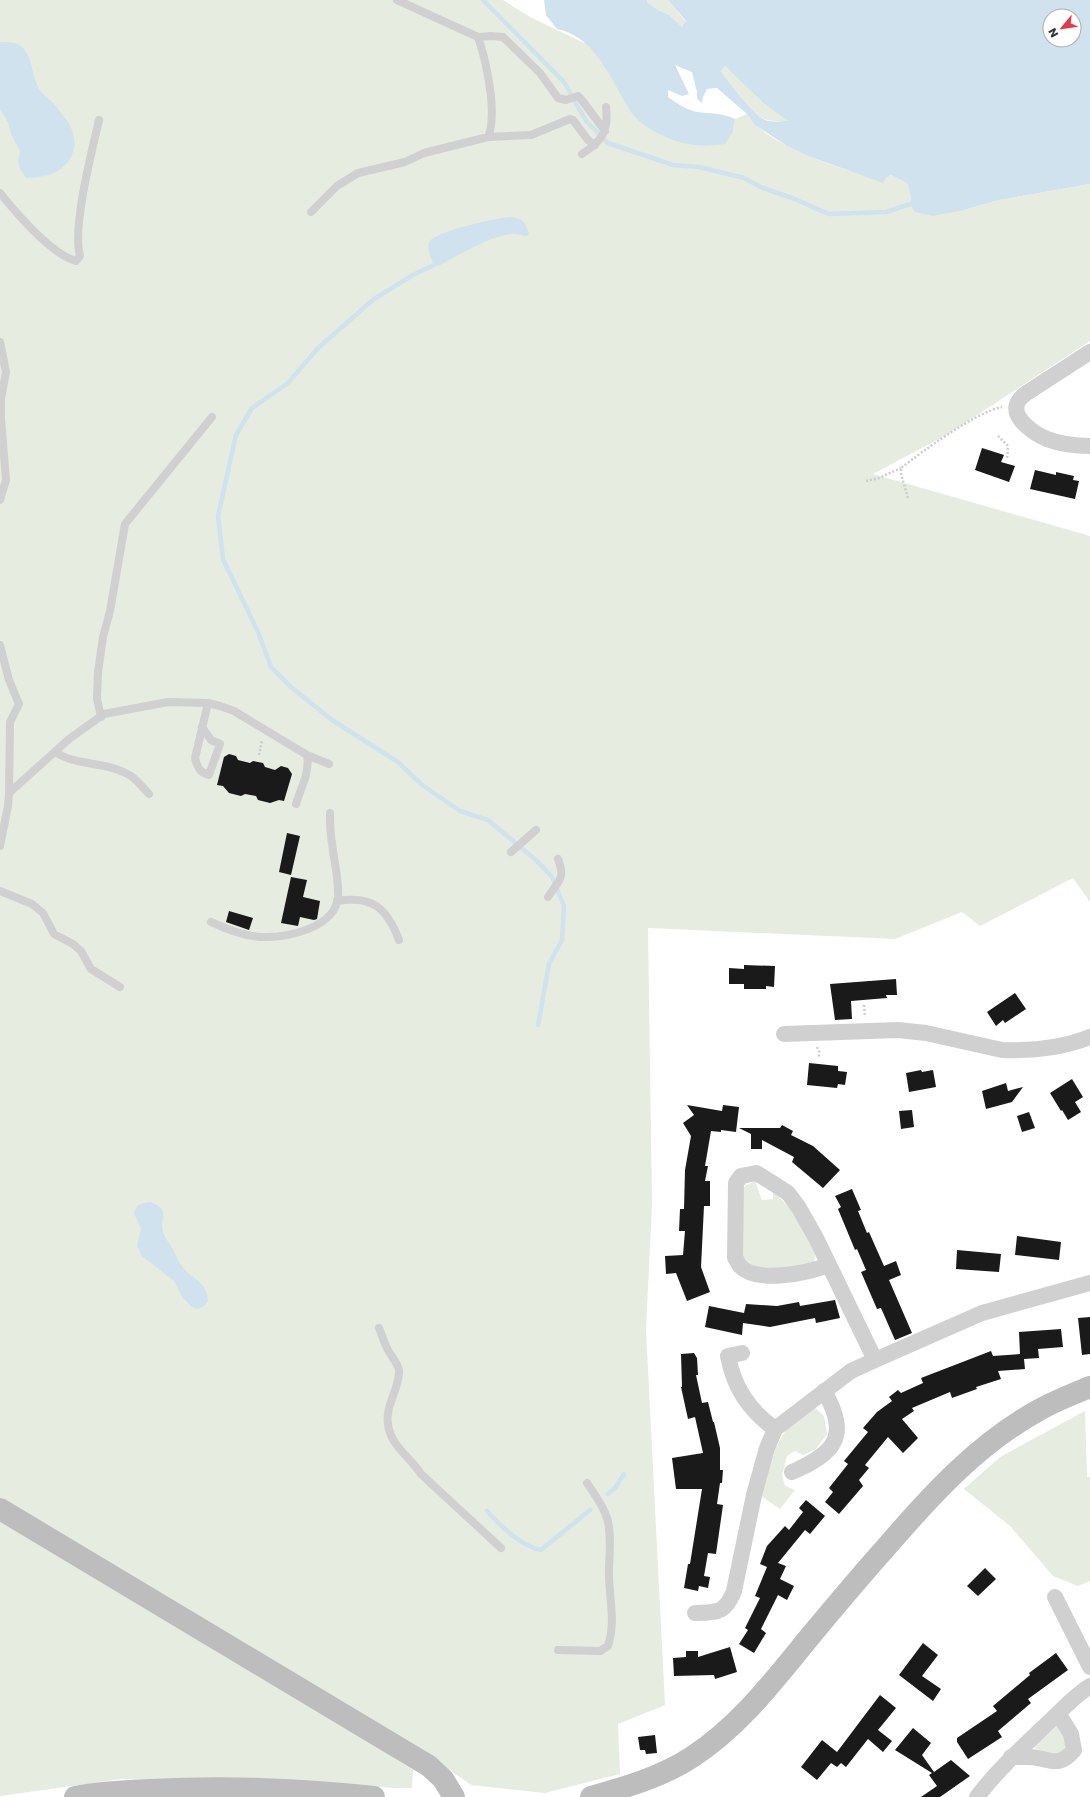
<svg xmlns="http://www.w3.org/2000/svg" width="1090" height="1797" viewBox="0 0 1090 1797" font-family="Poppins,sans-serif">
  <rect width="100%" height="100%" fill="#fff"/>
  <path fill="#e6ecdf" d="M0,0h503l27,17 56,27 15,16 33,56 99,15 2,-12 12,-5c24,36 97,54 136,68l3,-4 5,-3 16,8 4,14 -1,7 54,6 35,-10 91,-16v157l-142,93 -75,40 217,62v366l-17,-24 -93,48 -18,-14 -67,27 -247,-11 4,276 -6,126 19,375 -47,19 2,50 -75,19 -74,-8 -42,-30 -429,-257z
    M647,0h21l18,22 -4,5 -13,-12 -11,-5 -10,-7z
    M725,66l37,36 27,19c-8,0 -17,1 -25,-2 -11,-5 -36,-37 -43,-48z
    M755,1181l7,19 11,-1v-5l2,-1 22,23 18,38 -1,8c-23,6 -52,14 -71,-4v-68l2,-4z
    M815,1408l9,8 3,18 -11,15 -13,6 -8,-4 -8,5 -5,19 3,11 10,4 -15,19 -19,-13 15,-49 13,-22z
    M1085,1411l2,66h3v104l-12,5 -25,-10 -43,-50 -46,-37 36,-32z
    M0,1521l353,210 60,39 -1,18h-16l-114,-8 -160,-1 -122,17z
    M1057,1726c6,8 10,16 7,25l-10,4 -18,-6 -1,-3z"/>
  <path fill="#cfe2ee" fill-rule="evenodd" d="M544,0h103l1,3 10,7 11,5 13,12 4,-6 -18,-21h422v184l-91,16 -35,10 -31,6 -18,-4 -5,-8 1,-7 -4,-14 -16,-8 -5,3 -3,5 -75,-27 -21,-10 -32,-21 -8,-11 -30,-26 -10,1 -4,8 -1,6 -5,-4v-7l-5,-20 -17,-7 14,29 -7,2 -14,-6v7c8,6 16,11 25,14 16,4 25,0 42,8l-2,12 -8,13c-9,1 -20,2 -30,1 -20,-2 -45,-13 -60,-28 -5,-5 -9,-14 -13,-20 -15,-27 -32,-62 -65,-68l-11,-14zM1050,16h24v24h-24zM725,66l37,36 26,19c-7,0 -18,2 -25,-2 -12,-8 -34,-36 -42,-48z
    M0,42c7,0 18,0 23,6 11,12 8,31 19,45 2,3 6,5 9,8 6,5 12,15 17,21 14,22 4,46 -20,53 -7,2 -15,2 -22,3l-6,-9 -2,-8 2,-10 -9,-17 -3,-12 -8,-13z
    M510,217c12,1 16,5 19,17l-2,2c-4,0 -8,-2 -12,-2 -22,-1 -57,22 -77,32l-4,-1c-3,-6 -8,-18 -4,-24 7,-10 66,-23 80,-24z
    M150,1202c22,8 9,17 13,30 1,5 6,10 8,14 4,6 6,13 10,19 10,15 25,14 27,36l-4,5 -6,3 -6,-2 -9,-9 -9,-17 -32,-25 -5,-10 4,-17 -7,-16c3,-9 7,-10 16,-11z"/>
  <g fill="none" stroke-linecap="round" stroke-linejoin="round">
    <path stroke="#cfe2ee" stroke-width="4.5" d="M483,0l81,82 22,39 22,22 65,22 26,2 45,11 19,10 29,10 37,16 57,-2 24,-8
      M434,265l-21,10 -39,24 -56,49 -30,35 -36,25 -16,27 -18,81 5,43 35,73 13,35 20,20 41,33 66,42 23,22 39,27 28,9 49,41 15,16 12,29 -2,34 -13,24 -11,61
      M608,1494l7,-6 9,-14
      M487,1511c16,17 31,33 54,39l49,-40"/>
  </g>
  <path fill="#1a1a1a" d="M982,448l22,7 -3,7 14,4 -6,16 -34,-12z
    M1035,470l21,5v-3l18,4 -1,4 6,1 -4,18 -45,-10z
    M229,754l7,2 2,4 12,3 3,-2 10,2 2,4 10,3 6,-4 7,2 4,6 -8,27 -5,-1 -9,3 -12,-3 -2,-4 -11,-2 -4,2 -12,-3 -6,-7 -6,-1 7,-28z
    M287,833l13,3 -9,39 -12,-3z
    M291,877l16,3 -4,17 17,4 -3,18 -3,1 -14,-3 -2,9 -17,-3z
    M229,911l24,7 -4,12 -23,-8z
    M744,965l31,1 -1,21 -8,-1v3h-22v-5h-15v-16l15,1z
    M896,979l1,16h-11l1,3 -36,3 1,18 -17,1 -5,-36z
    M1015,993l11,16 -21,14 -2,-3 -7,6 -9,-14z
    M809,1063l29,3v5l9,1 -2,13 -7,-1 -1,4 -30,-3z
    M921,1070l1,2 11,-2 3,17 -27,5 -3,-19z
    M1072,1079l11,18 -8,5 6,10 -13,8 -6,-10 -1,1 -11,-18z
    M1006,1083l2,8 15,-4 -11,15 -26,7 -4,-18z
    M687,1105l35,6 1,-6 16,2 -3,25 -15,-2v2l-10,-1 -6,35h3l-3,15h5v25h-6l-3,61 9,25 -23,9 -11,-28 -10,1 -1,-18 18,-1 2,-24h-6l1,-22h4l1,-39 6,-34 -8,-13 11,-8z
    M912,1110l2,17 -13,2 -2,-18z
    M1029,1112l6,16 -13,4 -5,-16z
    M782,1125l11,6 -2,4 22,11 27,24 -17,18 -31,-26 2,-5 -32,-17v9h-11v-15l-12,-6h41z
    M852,1189l9,21 -3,1 9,22 2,-1 15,34 12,-5 5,14 -12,5 23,53 -17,7 -14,-32 -4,1 -16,-37 5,-2 -9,-21 -2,1 -17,-41 3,-2 -6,-11z
    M1017,1236l44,6 -2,18 -44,-5z
    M957,1250l44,4 -2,18 -43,-3z
    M835,1300l5,18 -24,5 -1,-5 -45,9 -27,-4 -1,12 -37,-8 4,-21 35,7 2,-9 31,2 22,-4 1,4z
    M1090,1317v37l-8,1 -4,-37z
    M1061,1329l2,18 -25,2 1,9 -15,1 1,10 -27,2 3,8 -25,8 1,2 -25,9 -2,-6 -38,16 2,3 -12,8 16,19 -15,15 -15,-16 -23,28 4,3 -10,12 4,6 -24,28 -14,-12 8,-10 -4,-4 19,-24 -4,-3 24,-29 -5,-4 14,-16 15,-11 -3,-4 9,-7 3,3 22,-10 -2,-5 70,-27 2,5 27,-2 -1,-22z
    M694,1353l3,5 1,17h-2l6,28 6,-1 5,20h1l6,26v22h3l-1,13h-2l-3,21 6,1 -7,49 -8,-1 -4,23 6,1 -2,11 -9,-2 -1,5 -14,-3 4,-24h2l12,-75h-26l-4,-31 31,-5 -8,-36 -7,2 -7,-32h1l-1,-33z
    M806,1500l19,16 -15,18 -5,-4 -27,33 8,3 -6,13 14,7 -7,14 -9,-5 -17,34 5,4 -12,20 -15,-9 9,-14 -3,-2 15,-30 -5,-2 12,-29 -7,-3 7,-18 18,-20 4,4 14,-18 -4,-4z
    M985,1568l11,11 -18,17 -11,-10z
    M923,1643l15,12 -16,21 19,13 -8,12 -34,-26z
    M730,1647l7,25 -22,7 -1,-4 -40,1 -1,-18 13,-1v-6h12v6z
    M1056,1653l12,17 -40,29 3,4 -33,28 4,6 -34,22 -11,-17v-4l40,-27 -4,-5 37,-31 -1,-2z
    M880,1695l16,13 -18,22 14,11 -9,11 -15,-13 -22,28 -5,-4 -4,4 -6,-4 -14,17 -16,-13 21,-27 15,12z
    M913,1728l18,15 -9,12 12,17 17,-12 19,16 -30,21h-19l16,-11 -8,-11 3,-2 -37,-23z
    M655,1735l2,18 -11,1 -1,-4h-5l-2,-13z"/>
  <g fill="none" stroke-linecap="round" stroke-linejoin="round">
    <path stroke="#cdcdcd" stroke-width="2.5" stroke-dasharray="2 2" stroke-linecap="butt" d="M998,436l10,10 -1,14
      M866,481l13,-3 22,-10
      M908,498l-7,-24v-6c22,-17 75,-56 101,-61
      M259,755l3,-15
      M864,1005l1,12
      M817,1047l2,4v6"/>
    <path stroke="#d0d0d0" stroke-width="8" d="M397,0l81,37 13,-1 12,1 37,36 18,25 8,2 12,-4 3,3 24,32
      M478,37c8,23 20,77 10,100
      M582,154c20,-13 27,-23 24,-47
      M0,193c17,21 51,61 76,68l4,-5c-8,-29 12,-105 19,-136
      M311,212l26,-26 21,-13 47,-11 19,-9 64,-16 43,-2 39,-16 3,1 15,20 7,5
      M0,342l6,30 -5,27v19l5,62 -6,20
      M0,645l9,35 10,24 -9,18 -1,71
      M101,717l-4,-18 1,-27 5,-35 7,-26 15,-87 87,-107
      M202,727l9,13 9,4 -11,31c-9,-2 -12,-8 -14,-17l13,-55
      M55,752c23,15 53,9 76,24 7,5 12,12 18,18
      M296,804c5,-17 14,-31 11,-49
      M0,846l8,-40 1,-13 60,-54 35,-25 64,-12 40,1 12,3 14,5 73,44 22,9
      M511,852l25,-22
      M0,891l32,13 11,9 11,21 19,10 8,7 10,18 29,18
      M548,897c10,-16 18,-18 10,-38
      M337,901c35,-6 50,7 62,39
      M211,922c16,7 32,14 50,15 24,1 74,-8 77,-40 1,-18 -4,-36 -6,-54 -2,-10 -2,-20 -2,-30
      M379,1328c3,7 5,14 8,20 3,7 11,15 12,22 1,18 -14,35 -11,54 2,21 22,33 33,50l80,74
      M558,1650l42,1 8,-5c8,-25 1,-47 1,-73 0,-17 3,-38 -2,-55 -4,-13 -12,-23 -20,-35"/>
    <path stroke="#d0d0d0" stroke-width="16" d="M1090,352l-65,42c-3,3 -7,6 -8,10 -5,15 18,30 30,35 13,5 29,7 43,7
      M784,1034l114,-4 28,3 76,17c29,1 61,-2 88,-13
      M828,1265c-20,8 -71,19 -88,1 -2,-2 -3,-6 -5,-8l1,-75 5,-7 15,-3 7,4 25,16 11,15 17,30 59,122
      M742,1353l-14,3c6,32 21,54 47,73
      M792,1472c44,-19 58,-37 32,-81
      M1055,1597l35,70
      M695,1613c22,-1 30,1 39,-22l20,-96 13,-47 8,-19 76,-58 24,-11 107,-47 108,-30
      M1011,1757c6,0 13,0 20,0 20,2 27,12 43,-7l-3,-16 -13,-21
      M977,1797c22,-29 48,-52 73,-76 14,-13 24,-25 40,-35"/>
    <path stroke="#bdbdbd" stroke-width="22" d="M0,1509l429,257 14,13 11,18
      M75,1797c25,-5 50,-6 75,-7 75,-4 150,-1 224,7
      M591,1797c35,-10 71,-20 101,-40 49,-32 84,-79 120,-123 25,-30 51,-61 77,-90 44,-51 90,-101 150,-134 16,-9 34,-16 51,-23"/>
  </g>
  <g transform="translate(1062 28) rotate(241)"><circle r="19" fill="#ffffff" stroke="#adadad"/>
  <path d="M0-3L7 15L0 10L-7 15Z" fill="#e63946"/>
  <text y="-6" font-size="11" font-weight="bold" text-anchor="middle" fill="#333333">N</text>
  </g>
</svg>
